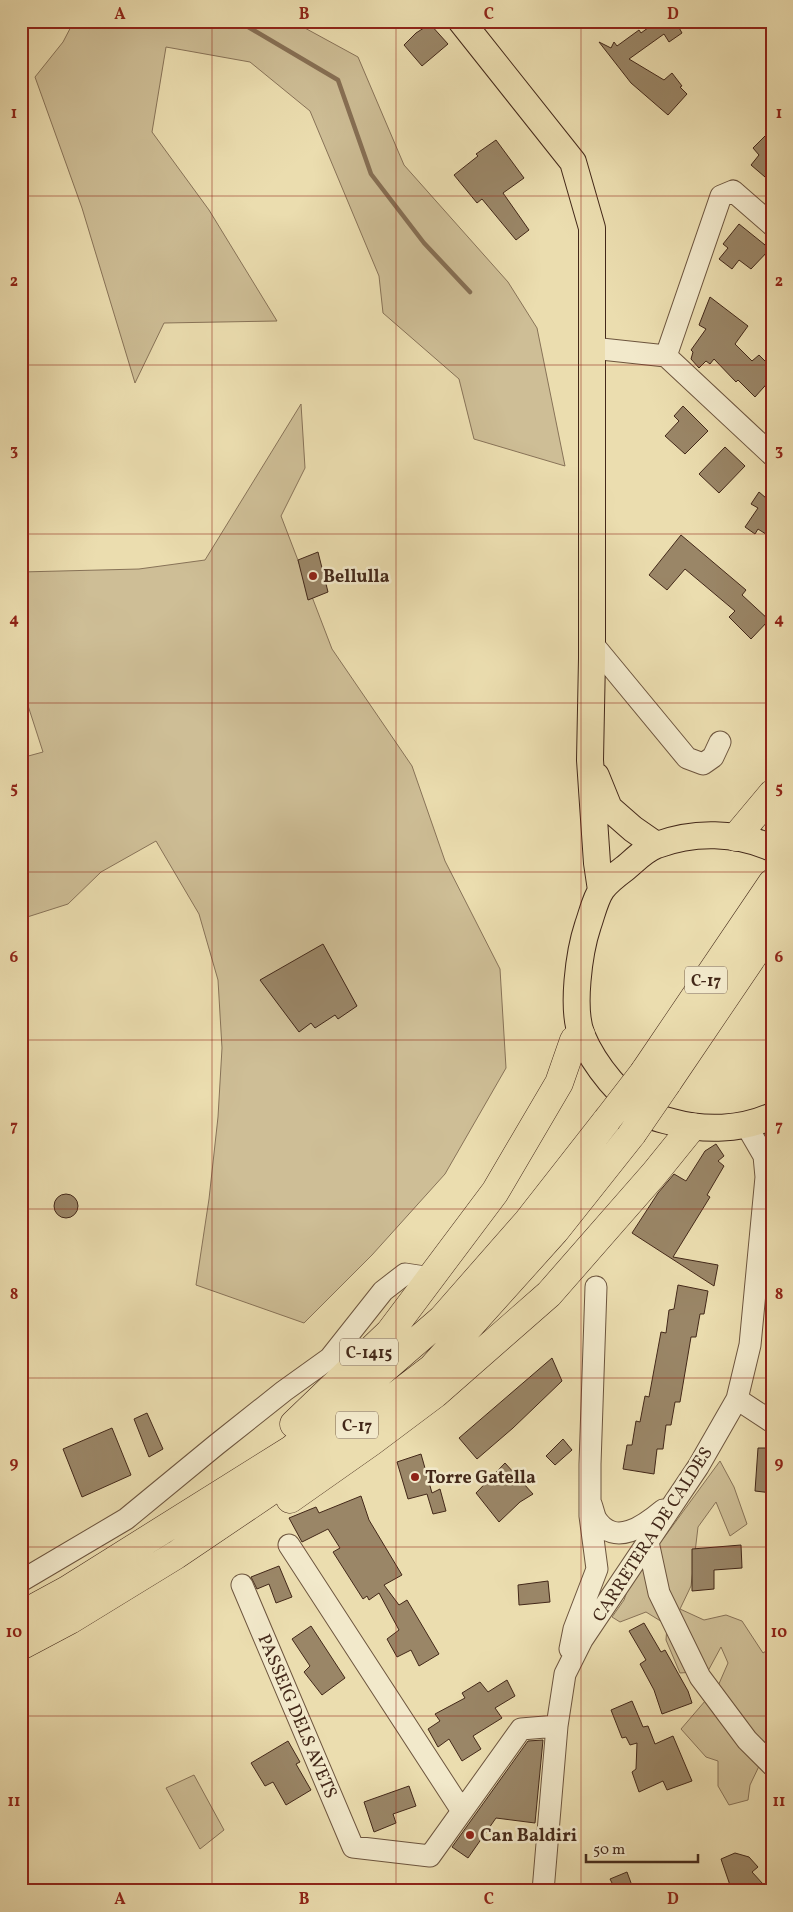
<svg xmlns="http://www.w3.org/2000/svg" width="793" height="1912" viewBox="0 0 793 1912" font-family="Vollkorn,serif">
  <rect width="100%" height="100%" fill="#ebddaf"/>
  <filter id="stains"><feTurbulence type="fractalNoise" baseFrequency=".004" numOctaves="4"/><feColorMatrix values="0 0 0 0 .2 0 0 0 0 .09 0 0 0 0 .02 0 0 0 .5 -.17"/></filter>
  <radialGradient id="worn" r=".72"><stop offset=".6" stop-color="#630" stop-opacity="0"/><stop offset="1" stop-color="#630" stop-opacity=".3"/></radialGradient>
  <path fill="#cebe96" stroke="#887358" d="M74,21h218l66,36 46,108 104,117 29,46 28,138 -91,-27 -15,-60 -76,-66 -4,-37 -69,-165 -60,-49 -84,-15 -14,85 57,78 68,111 -113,2 -29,60 -53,-175 -47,-131 28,-35z
    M301,404l4,64 -24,48 51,133 80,117 33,95 55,108 6,99 -61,106 -73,81 -68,68 -108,-38 13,-86 9,-82 4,-69 -4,-68 -19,-66 -43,-73 -55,31 -33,32 -47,15v-161l22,-6 -22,-68v-112l118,-3 66,-9z
    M720,1461l14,26 13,37 -17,12 -14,-34 -18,25 -7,59 -11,23 24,11 22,-5 16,6 21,32 9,-6v111l-11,4 -11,23 -2,15 -19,5 -11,-19v-25l-12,-4 -25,-28 37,-43 10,-23 -7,-16 -13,24 -28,2 -14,-33 1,-15 -21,-13 -26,10 -8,-5 12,-17 9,-26 30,-35z
    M194,1775l30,55 -24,19 -34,-61z"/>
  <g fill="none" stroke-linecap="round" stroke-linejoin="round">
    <path stroke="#866f54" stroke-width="4.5" d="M238,21l100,59 33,94 53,69 46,49"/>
  </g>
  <path fill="#9a8667" stroke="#432819" d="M655,21h26l-4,3 5,9 -13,9 -5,-8 -35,25 35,21 8,-7 10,13 -2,1 7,7 -19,21 -37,-32 -32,-41 12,6 3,-6 3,4 22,-16 2,3 15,-11z
    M430,24l18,20 -26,22 -18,-21 12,-12z
    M772,129v54l-21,-18 8,-10 -6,-7z
    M496,140l28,38 -21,15 26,37 -13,10 -34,-41 -5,4 -23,-28 24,-19 -2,-2z
    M739,224l31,25 -19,20 -12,-9 -7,9 -13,-10 9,-11 -5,-4z
    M710,297l38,29 -13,18 17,17 7,-6 13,13v10l-17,19 -17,-17 -2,2 -22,-23 -4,5 -4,-3 -7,7 -8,-9 2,-7 -2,-2 15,-21 -7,-4z
    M683,406l25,25 -23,23 -20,-18 14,-15 -5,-5z
    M725,447l20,19 -26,27 -20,-19z
    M772,489v49l-14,-9 -3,5 -10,-7 13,-19 -7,-4 8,-12 7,6z
    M681,535l65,55 -4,5 27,25 -18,19 -22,-22 6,-6 -50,-42 -18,21 -18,-15z
    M318,552l10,40 -20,8 -10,-40z
    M323,944l34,62 -19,13 -3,-4 -20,13 -4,-5 -12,9 -39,-52z
    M716,1144l8,12 -6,5 6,5 -17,29 3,2 -37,60 45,8 -4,21 -82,-53 26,-40 16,-19 12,7 19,-30z
    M54 1206a12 12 0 1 1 24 0a12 12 0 1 1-24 0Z
    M678,1285l30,6 -4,23h-4l-4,23h-5l-11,65h-5l-4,23h-5l-3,24h-6l-3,25 -31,-5 4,-24h5l4,-24 4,1 5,-26 4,1 12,-65 5,1 3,-23 5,-1z
    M552,1358l10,23 -49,47 -36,31 -18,-21z
    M147,1413l16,36 -14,8 -15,-38z
    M112,1428l19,47 -49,22 -19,-48z
    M563,1439l9,11 -17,15 -9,-9z
    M758,1448h14v45l-17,-2z
    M421,1454l11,39 8,-4 6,22 -13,3 -6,-20 -19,5 -11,-37z
    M505,1463l28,31 -13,8 -21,20 -23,-29z
    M361,1496l8,24 33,55 -18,10 15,20 8,-5 32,54 -20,12 -8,-16 -14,7 -10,-18 12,-9 -20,-37 -10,7 -2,-4 -4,3 -30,-47 7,-4 -12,-19 -26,13 -13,-24 27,-11 3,6z
    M741,1545l1,23 -28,2v19l-22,2v-42z
    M279,1566l13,31 -16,6 -7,-19 -12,5 -6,-12z
    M548,1581l2,21 -31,3 -1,-20z
    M644,1623l17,29 4,-2 23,41 4,12 -30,11 -8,-24 -14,-26 6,-4 -17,-29z
    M311,1626l34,52 -23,17 -18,-23 6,-6 -18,-27z
    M507,1680l8,16 -20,12 7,10 -29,18 8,13 -19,12 -13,-22 -11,8 -10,-18 12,-8 -5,-7 30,-16 -3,-5 18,-11 8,10z
    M632,1701l11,26 5,-1 7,18 18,-8 19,45 -25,9 -4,-9 -24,11 -7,-20 4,-3 1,-26 -7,2 -4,-8 -4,1 -11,-28z
    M543,1740l-8,83 -39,-5 -28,40 -16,-11 76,-106z
    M288,1741l12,21 -4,2 15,26 -25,15 -13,-23 -8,4 -14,-23z
    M409,1786l7,20 -23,8 3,9 -22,9 -10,-30z
    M735,1853l14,4 9,10 -6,5 11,12 -8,7h-23l-11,-32z
    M627,1872l7,19h-18l-6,-12z"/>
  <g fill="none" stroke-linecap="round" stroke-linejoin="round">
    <g stroke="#6d553e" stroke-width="23">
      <path id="minor" d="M592,348l74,8 106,99
        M666,356l55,-160 12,-5 39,34
        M592,643l95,115 16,6 10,-7 7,-15
        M737,1399l35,23
        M591,1504c2,5 3,11 5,15 19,29 49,6 67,-9
        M648,1542l11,51 41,84 47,63 25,25
        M289,1545l173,266
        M21,1581l105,-62 90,-74 68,-54 46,-33 53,-67 22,-17 26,4
        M242,1585l111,262 77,9 91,-127 36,-3
        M570,1649l4,-20 23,-60 -7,-53v-52l6,-177
        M543,1891l14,-165 8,-52 17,-34 116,-173 39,-68 13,-54 16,-168 -2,-21 -18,-31"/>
    </g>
    <g stroke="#432819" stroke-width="28">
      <path id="major" d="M461,21l112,141 19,66v430l-2,102 7,103 4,27
        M596,776l13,32 24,21 23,16
        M772,848c-36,-16 -78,-17 -115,-3 -12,4 -23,16 -33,24 -8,6 -17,13 -22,20 -7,10 -10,25 -14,36 -9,27 -17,85 -6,111 12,29 41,65 68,79 7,4 15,5 22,7 32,9 69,8 100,-6"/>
    </g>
    <g stroke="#432819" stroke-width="29">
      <path id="highway" d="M736,837l36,-43
        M644,1072l128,-189
        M667,1083l105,-155
        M294,1424l96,-92 105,-140 64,-109 15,-43 7,-5
        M290,1499l81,-57 64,-48 114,-100 105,-120 38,-47
        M21,1615l46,-25 225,-141 150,-130 86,-98 79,-101
        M21,1646l49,-26 106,-65 102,-69 154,-118 123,-137 77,-97"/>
    </g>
    <use href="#minor" stroke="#f2e9cb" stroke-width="21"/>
    <use href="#major" stroke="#ebddaf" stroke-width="26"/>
    <use href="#highway" stroke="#ebddaf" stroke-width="28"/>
    <g stroke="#432819" stroke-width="29" stroke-linecap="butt">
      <path id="highway-bridge" d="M607,1120l37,-48
        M632,1134l35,-51"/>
    </g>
    <use href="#highway-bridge" stroke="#ebddaf" stroke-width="28"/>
  </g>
  <path fill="none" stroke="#8f2418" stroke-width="1" stroke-opacity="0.55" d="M212,21v1870M396,21v1870M581,21v1870M21,196h751M21,365h751M21,534h751M21,703h751M21,872h751M21,1040h751M21,1209h751M21,1378h751M21,1547h751M21,1716h751"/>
  <g fill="#8f2418" stroke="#f2e9cb" stroke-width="2">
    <circle cx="313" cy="576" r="5"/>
    <circle cx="415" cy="1477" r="5"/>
    <circle cx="470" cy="1835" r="5"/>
  </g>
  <g text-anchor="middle" stroke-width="5" stroke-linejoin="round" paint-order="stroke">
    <g fill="#f2e9cb" stroke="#78624e" stroke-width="1">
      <rect x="685" y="966.5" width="42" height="27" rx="4"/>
      <rect x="340" y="1338.5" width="58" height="27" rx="4"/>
      <rect x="336" y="1411.5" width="42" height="27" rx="4"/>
    </g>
    <g font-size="16" font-weight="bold" fill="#432819">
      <text x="706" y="986">C-17</text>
      <text x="369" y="1358">C-1415</text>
      <text x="357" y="1431">C-17</text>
    </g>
    <g font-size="18" font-weight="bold" fill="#432819" stroke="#f2e9cb" text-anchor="start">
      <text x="323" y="582">Bellulla</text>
      <text x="425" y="1483">Torre Gatella</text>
      <text x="480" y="1841">Can Baldiri</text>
    </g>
    <g font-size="18" fill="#432819" stroke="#f2e9cb">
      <text transform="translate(652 1534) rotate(-57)" y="6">CARRETERA DE CALDES</text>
      <text transform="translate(298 1716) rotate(67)" y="6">PASSEIG DELS AVETS</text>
    </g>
  </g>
  <rect width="793" height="1912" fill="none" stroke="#ebddaf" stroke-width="55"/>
  <path d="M586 1854v8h112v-8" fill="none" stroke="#432819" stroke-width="2.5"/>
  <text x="593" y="1854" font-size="15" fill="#432819" stroke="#f2e9cb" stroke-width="4" paint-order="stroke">50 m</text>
  <rect x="28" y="28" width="738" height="1856" fill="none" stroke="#8f2418" stroke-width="2"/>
  <g font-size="16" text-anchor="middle" font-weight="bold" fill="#8f2418">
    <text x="120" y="19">A</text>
    <text x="304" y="19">B</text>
    <text x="489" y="19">C</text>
    <text x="673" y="19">D</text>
    <text x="14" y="118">1</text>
    <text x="779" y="118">1</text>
    <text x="14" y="286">2</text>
    <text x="779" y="286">2</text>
    <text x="14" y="455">3</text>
    <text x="779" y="455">3</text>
    <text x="14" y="624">4</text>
    <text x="779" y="624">4</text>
    <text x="14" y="793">5</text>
    <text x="779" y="793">5</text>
    <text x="14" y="962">6</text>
    <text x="779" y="962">6</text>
    <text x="14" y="1131">7</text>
    <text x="779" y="1131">7</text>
    <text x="14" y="1299">8</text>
    <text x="779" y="1299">8</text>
    <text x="14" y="1468">9</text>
    <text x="779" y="1468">9</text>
    <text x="14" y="1637">10</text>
    <text x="779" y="1637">10</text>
    <text x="14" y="1806">11</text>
    <text x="779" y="1806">11</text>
    <text x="120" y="1904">A</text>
    <text x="304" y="1904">B</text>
    <text x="489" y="1904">C</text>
    <text x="673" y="1904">D</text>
  </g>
  <rect width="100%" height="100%" filter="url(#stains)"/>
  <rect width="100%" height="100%" fill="url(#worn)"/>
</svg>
